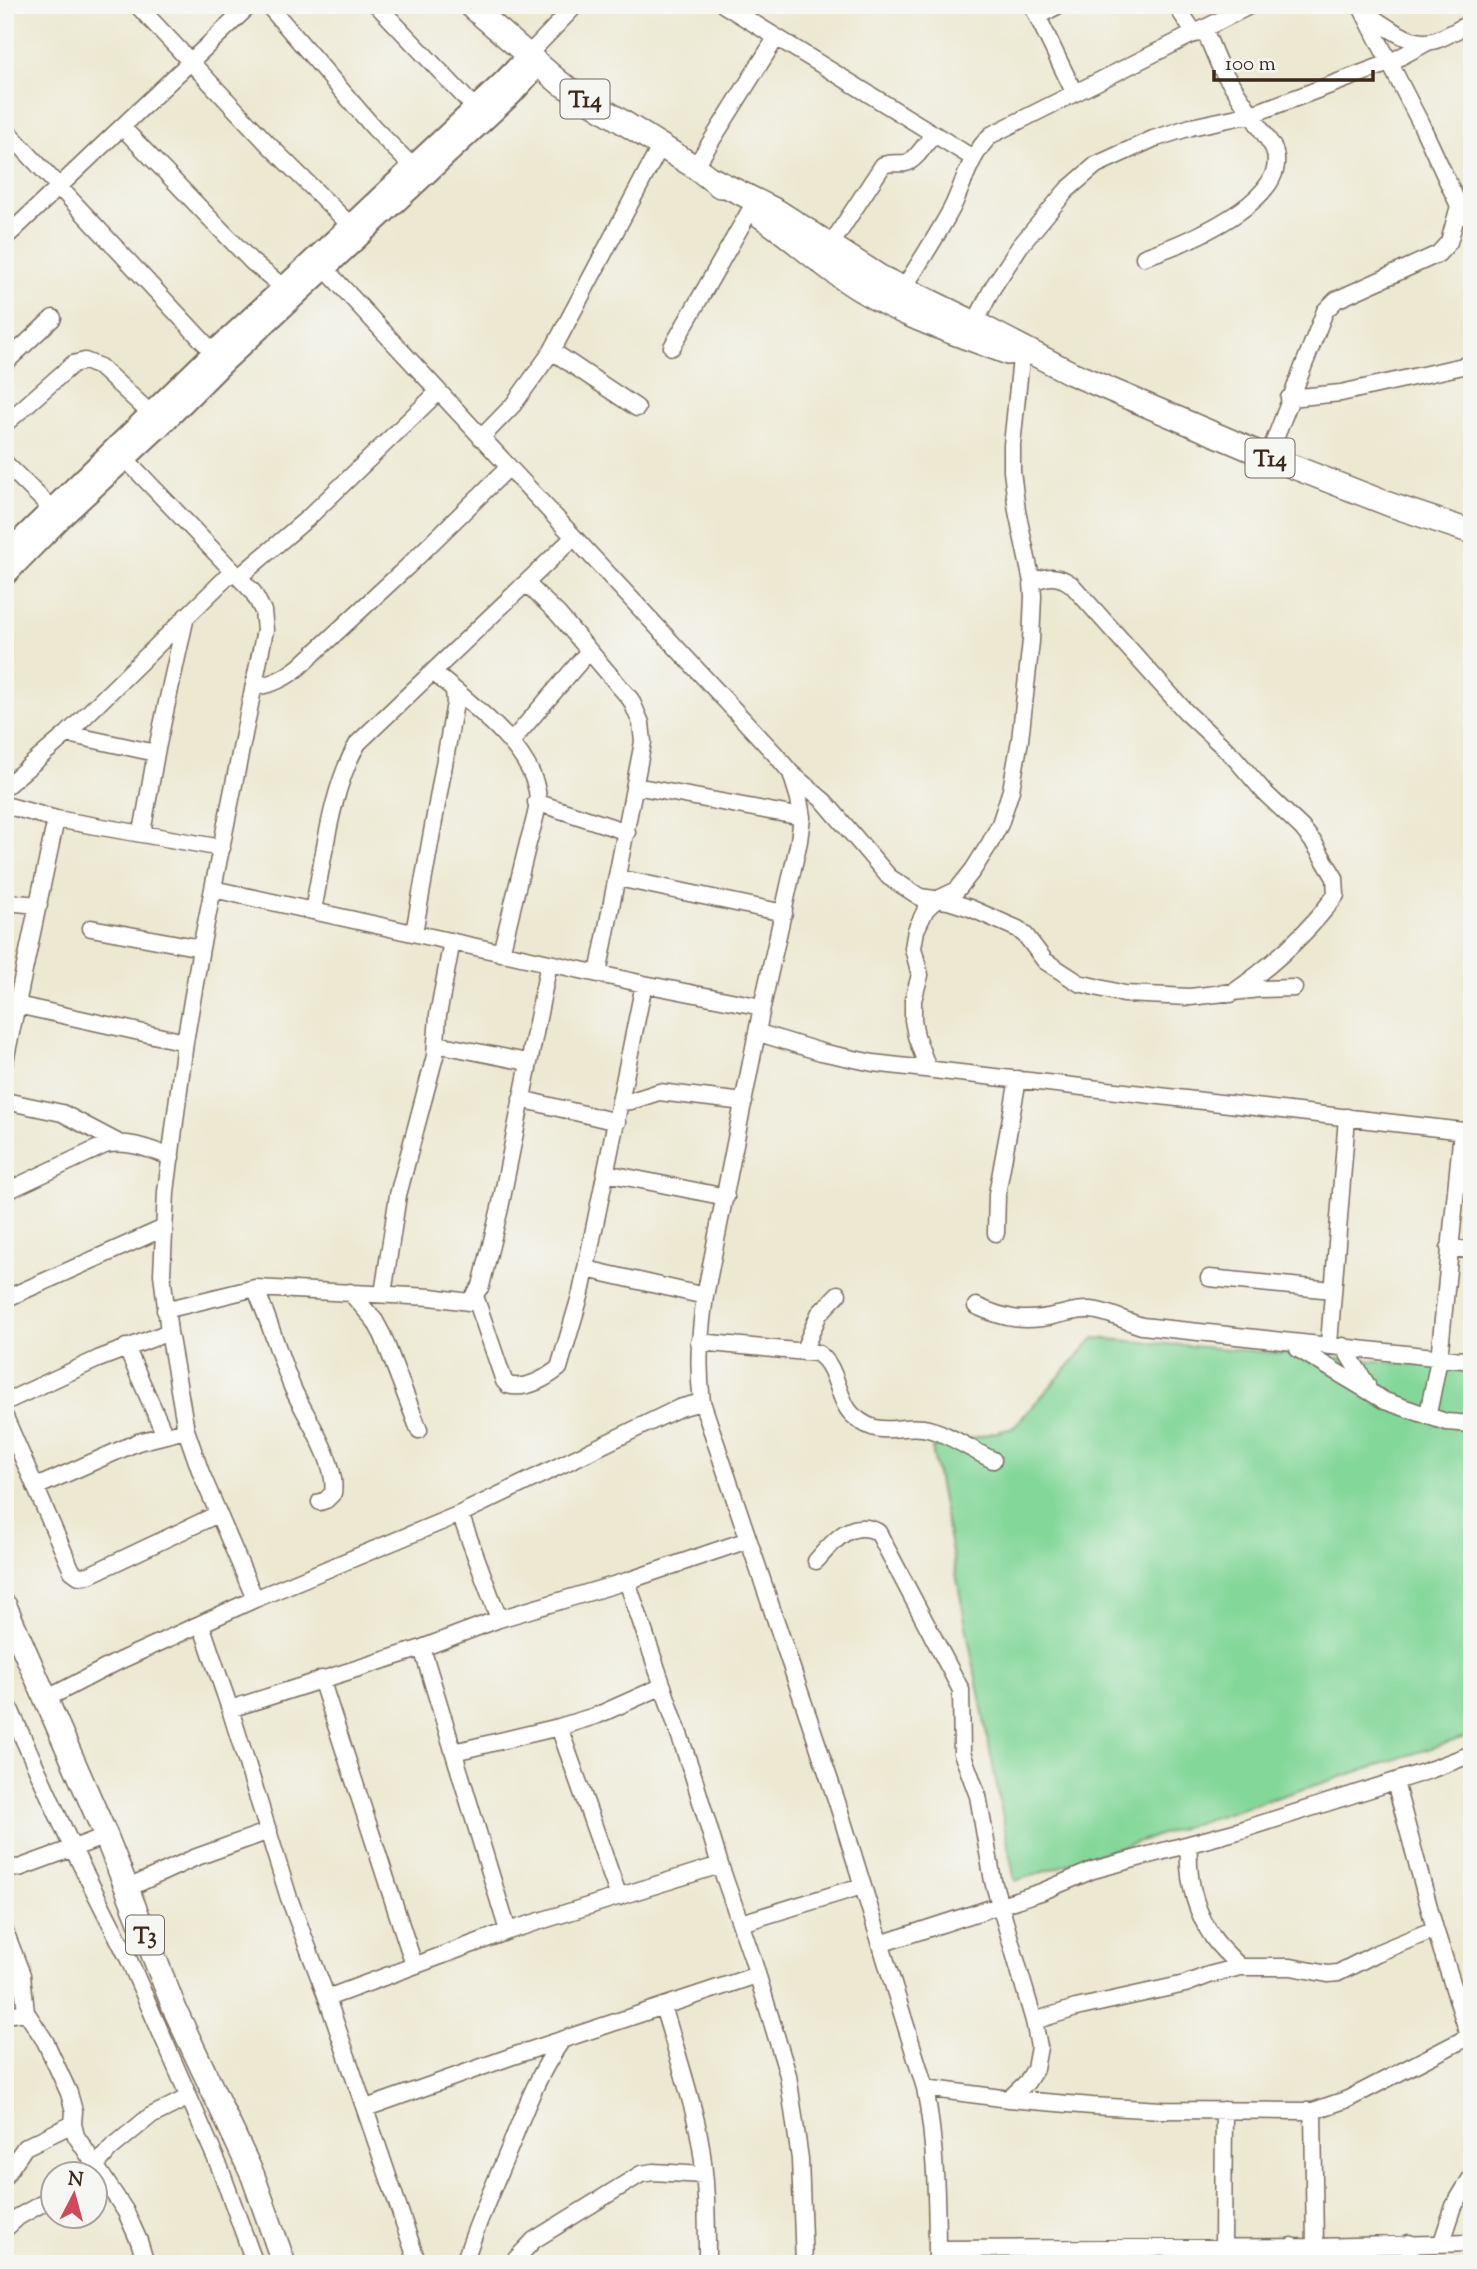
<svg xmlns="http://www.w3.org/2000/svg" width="1477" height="2269" viewBox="0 0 1477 2269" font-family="'Sorts Mill Goudy',serif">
  <rect width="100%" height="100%" fill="#f6f6f2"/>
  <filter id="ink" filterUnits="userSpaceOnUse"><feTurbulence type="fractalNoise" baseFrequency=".0143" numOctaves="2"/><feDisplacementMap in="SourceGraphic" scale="14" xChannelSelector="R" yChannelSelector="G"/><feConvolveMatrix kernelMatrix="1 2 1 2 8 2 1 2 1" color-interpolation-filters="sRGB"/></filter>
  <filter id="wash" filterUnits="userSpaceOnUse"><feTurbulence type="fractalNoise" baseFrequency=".00686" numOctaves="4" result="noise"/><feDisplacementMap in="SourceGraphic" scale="28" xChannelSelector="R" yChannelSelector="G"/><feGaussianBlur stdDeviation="1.57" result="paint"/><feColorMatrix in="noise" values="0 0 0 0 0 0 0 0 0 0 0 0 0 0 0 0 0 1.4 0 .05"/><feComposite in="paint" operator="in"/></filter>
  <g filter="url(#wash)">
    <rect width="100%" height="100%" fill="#ece8d1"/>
    <path fill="#83d799" stroke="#5f805c" stroke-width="2" d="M1094,1338l378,31v366l-457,146 -83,-433 81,-20z"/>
  </g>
  <g filter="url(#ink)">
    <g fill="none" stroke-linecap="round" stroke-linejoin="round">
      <g stroke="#796c5d" stroke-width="19">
        <path id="minor" d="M137,5l131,139 82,81
          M268,5l106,123 38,38
          M377,5l97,102
          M724,5l249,153
          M1032,5l42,87
          M1176,5l19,29
          M1360,5l60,117 39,84 13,16
          M1364,12c20,12 47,37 72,28 12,-4 24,-12 36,-18
          M1038,16l21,-11
          M527,56l49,-51
          M122,127l130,135 31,25
          M5,129l208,223
          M695,167l81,-129
          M5,238l245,-233
          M830,246l53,-81c9,-3 14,-1 23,-2 10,-2 21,-22 28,-29
          M1144,257c36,-12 152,-57 129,-110l-53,-80 -16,-38
          M317,260l459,495 15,18 8,26 3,18 -3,24 -37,166 -57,289c-5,36 -8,70 -3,106l135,400 88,286c11,56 12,118 12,176
          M903,289c17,-27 34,-53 49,-81 12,-25 18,-53 39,-73l260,-130
          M975,323l18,-36 27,-41 47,-56 29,-25 57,-26 38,-12 61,-13 57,-21 80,-30 39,-21
          M672,347l84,-147
          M552,351l85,57
          M5,363l48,-45
          M1289,398l52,-5 131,-29
          M5,424l68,-60 12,-3 15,6 50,46
          M481,438l32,-33 39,-54 108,-204
          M119,452l134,140 10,19 2,19 -64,318 -16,94 -19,150 -4,82 7,58 17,98 15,43 54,126
          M1268,457l57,-146 11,-11 102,-46 11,-12 10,-36
          M5,463l47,46
          M239,577l70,-60 129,-125
          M1032,582c16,-6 26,-8 40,3l114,127 47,44 32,37 37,35 12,15 21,35 1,17c-28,38 -66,72 -105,99
          M526,583l32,31 73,86 10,23 2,19 -45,232
          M433,672c34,29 96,73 104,119 3,16 -5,37 -9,52 -9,37 -18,73 -27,110
          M255,687c18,-3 29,-8 44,-20l108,-100 101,-99
          M67,734l89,19
          M511,742l78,-91
          M791,773l34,29 64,75 31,20 28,4 22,7 48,21 8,7 19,25 34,22 45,11 66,3 69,-8 35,-1
          M635,786l167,31
          M5,787l62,-53 166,-163
          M536,802l91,30
          M5,805l51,14 166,29
          M142,833l14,-80 30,-137
          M618,878l166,35
          M213,889l431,95 118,23
          M5,902l34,3
          M313,910c11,-52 18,-122 45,-167l215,-205
          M91,928l110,20
          M414,933l41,-230 -1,-13
          M17,1005l168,37
          M759,1033l62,19 52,11 599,69
          M437,1044l90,18
          M5,1061l51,-242
          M928,1069l-12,-33 -3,-16v-20l7,-25 -7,-27 3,-18 10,-21 10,-9 21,-10 16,-20 17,-27 10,-19 11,-34 9,-50 11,-99 2,-45 -1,-14 -15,-71 -5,-40v-26l9,-87
          M521,1099l96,23
          M5,1101l57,12 55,29
          M621,1102l10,-1 28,-9 85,10
          M606,1173l120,24
          M5,1192l100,-47c24,-5 44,4 66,12
          M996,1233l1,-39 21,-115
          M1449,1248l23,2
          M586,1269l119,27
          M1209,1278l124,12
          M255,1288c15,33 24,68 38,101 13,28 45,74 40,104l-7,7 -6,2
          M350,1292l25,29 8,15 36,94
          M383,1294l15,-99 37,-139 3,-41 14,-74
          M475,1296l29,85 4,4c18,5 37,-6 51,-17l22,-75 63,-309
          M5,1299l159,-71
          M976,1306c29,13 49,17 81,9 11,-2 20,-6 33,-5 18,1 34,11 52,16l330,35
          M165,1310l90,-22 176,9 38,5 12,-16 19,-78 49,-245
          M699,1342l118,11c22,13 19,49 38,64 26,22 43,7 68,11 24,4 48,22 70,32
          M1329,1344l18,-227
          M1343,1346l24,39
          M126,1347l39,88
          M1298,1349l87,52 61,21 26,2
          M803,1352l16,-38 19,-20
          M5,1402l93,-43 71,-27
          M1428,1414l11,-55 23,-228
          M5,1417l67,154 7,5 10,-1 129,-61
          M36,1487l102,-45 48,-12
          M460,1514l39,105
          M816,1561c17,-19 35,-43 62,-29l83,158 1,63 16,43 15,85 41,140 5,26 -4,22 -8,13 -18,17
          M627,1581l66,194 27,90 32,92 36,118 12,84 4,105
          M201,1624l29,85 59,189 38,100 91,266
          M422,1648l86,283
          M321,1679l93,286
          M5,1698l67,149 57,113 91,208 35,96
          M46,1699l73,-38 136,-62 205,-85 219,-106 23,-6
          M230,1709l192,-61 77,-29 128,-38 121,-41
          M559,1727l60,170
          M454,1752l105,-25 39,-12 65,-29
          M1395,1782l40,147 34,107
          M1189,1845c-2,34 5,65 25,94 7,10 18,19 26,28
          M5,1867l14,1 87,-32
          M126,1889l68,-31 75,-27
          M741,1923l121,-37
          M5,1931l17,44 4,37 19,29 24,52 5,18 -1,13 3,12 50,76 13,29 7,23
          M880,1944l161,-52 52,-22 145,-39 189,-60 45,-17
          M327,1998l181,-67 212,-66
          M663,2006c12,41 26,83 35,124 9,44 9,89 9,134
          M5,2015l21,-3
          M1034,2021l42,-13 109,-24 24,-9 31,-8h51l37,7 10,-1 39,-20 58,-24
          M925,2088l84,11 83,7 70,4 151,1 35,-12 124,-64
          M366,2108l144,-51 247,-82
          M1313,2111l2,136
          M90,2173l20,-24 39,-32 40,-20
          M5,2176l20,-29 48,-23
          M5,2229l13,-12 34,-19
          M1442,2242l12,-36 18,-30
          M1409,2243l1,21
          M1223,2247l1,-137
          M937,2249l378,-2 157,-4
          M464,2264c12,-40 30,-78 46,-117 15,-38 28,-73 52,-107
          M511,2264l23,-24 107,-66 12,-2 51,3
          M1292,2264v-18"/>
      </g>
      <g stroke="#796c5d" stroke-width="23">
        <path id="major" d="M5,554l208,-202 137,-127 152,-143 25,-26
          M5,576l57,-58 99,-92 64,-64 288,-268 26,-29"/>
      </g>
      <g stroke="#796c5d" stroke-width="26">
        <path id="highway" d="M470,5l90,78 135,84 25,19
          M710,178l67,33 103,66 95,46 96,50 197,84 123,48 81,27
          M762,217c34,23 63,52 99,73 46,28 97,44 147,63
          M5,1606l101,230 70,176 77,164 31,88"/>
      </g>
      <use href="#minor" stroke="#fff" stroke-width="16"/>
      <use href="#major" stroke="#fff" stroke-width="19"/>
      <use href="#highway" stroke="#fff" stroke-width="23"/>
    </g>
  </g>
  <g text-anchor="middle" stroke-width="7" stroke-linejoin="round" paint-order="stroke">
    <g fill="#f6f6f2" stroke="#73675e" stroke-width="2">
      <rect x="560.5" y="79.5" width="49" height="39" rx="5"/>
      <rect x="1245.5" y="438.5" width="49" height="39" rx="5"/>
      <rect x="126" y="1915.5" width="38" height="39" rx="5"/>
    </g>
    <g font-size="23" font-weight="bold" fill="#3b2a1e">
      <text x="585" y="107">T14</text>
      <text x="1270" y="466">T14</text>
      <text x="145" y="1943">T3</text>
    </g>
  </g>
  <rect width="1477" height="2269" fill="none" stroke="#f6f6f2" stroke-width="28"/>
  <g transform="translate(74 2195) rotate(6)"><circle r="33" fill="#f6f6f2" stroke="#aba49d" stroke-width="2"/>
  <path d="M0-5L12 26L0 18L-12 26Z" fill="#d1495b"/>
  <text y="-10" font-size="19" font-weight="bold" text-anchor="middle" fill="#3b2a1e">N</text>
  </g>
  <path d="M1214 70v10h159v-10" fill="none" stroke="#3b2a1e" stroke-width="3.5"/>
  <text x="1225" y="70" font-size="21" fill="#3b2a1e" stroke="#f6f6f2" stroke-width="5" paint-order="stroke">100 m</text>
</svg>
